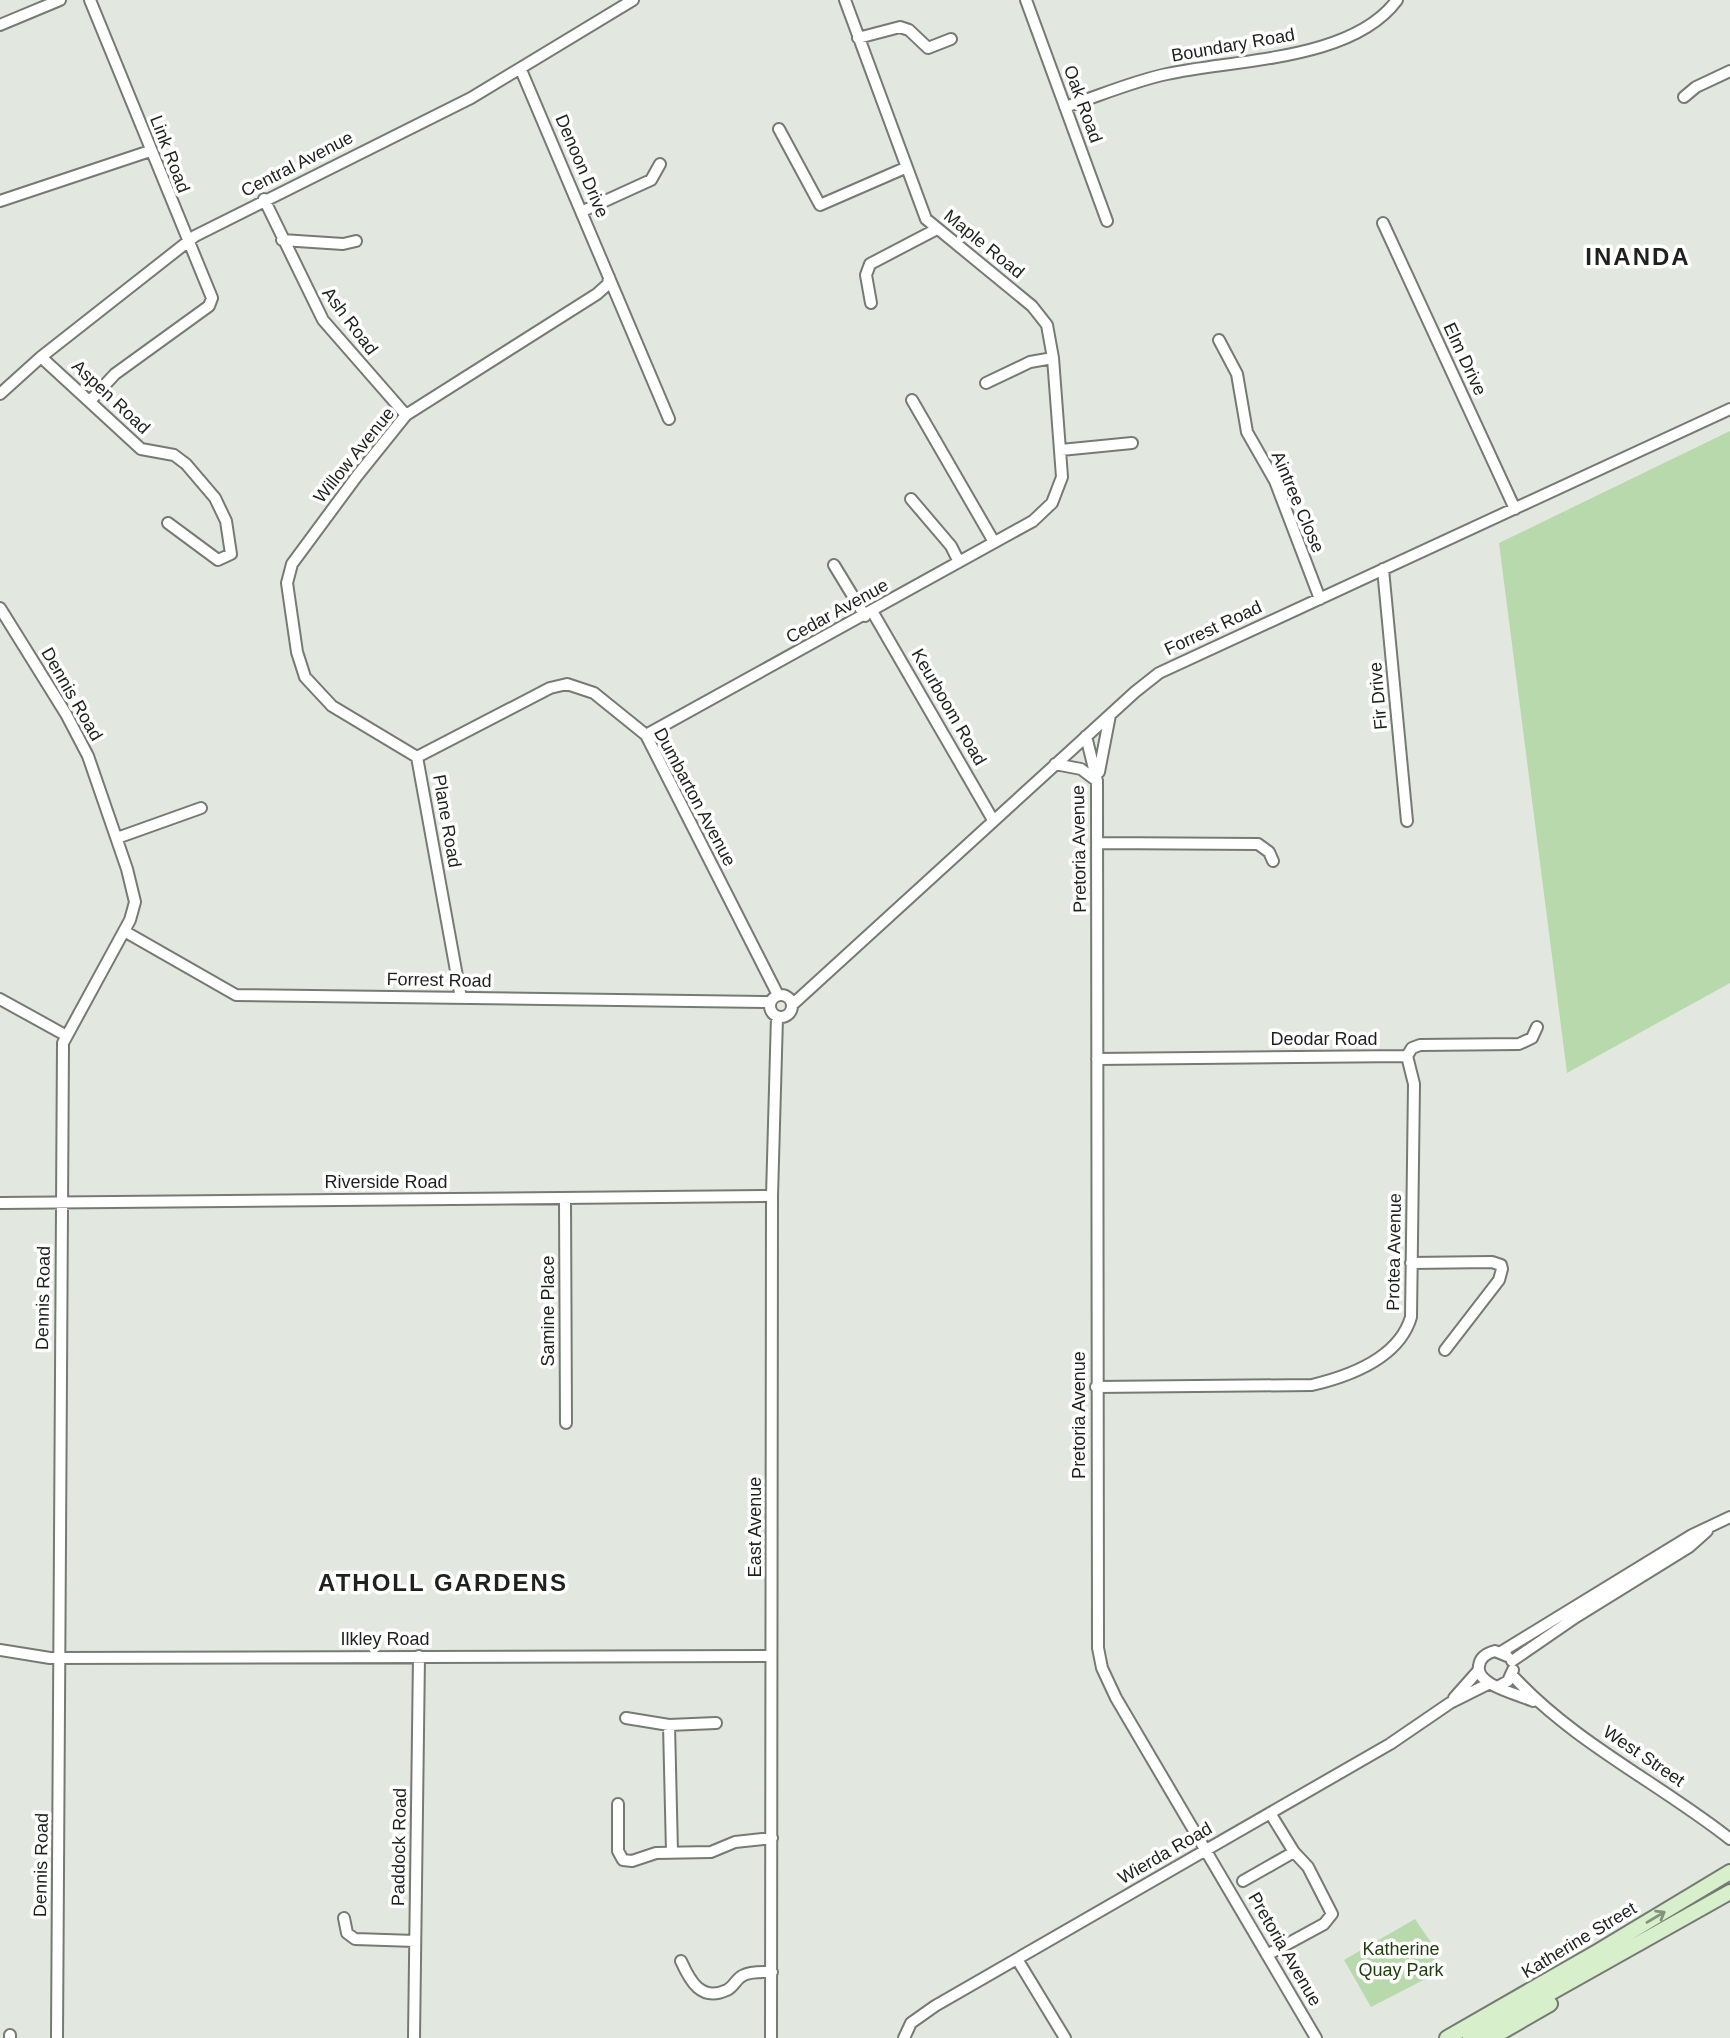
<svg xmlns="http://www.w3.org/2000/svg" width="1730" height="2038" viewBox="0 0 1730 2038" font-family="Helvetica,sans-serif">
  <rect width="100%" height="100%" fill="#e2e8df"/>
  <path fill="#b8d9ab" d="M1730,431v552l-163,90 -68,-530z
    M1415,1919l15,22 9,31 -68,35 -27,-47z"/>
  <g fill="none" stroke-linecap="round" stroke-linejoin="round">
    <g stroke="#757b73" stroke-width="14">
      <path id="minor" d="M90,0l122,298 -3,8 -94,68 -25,27
        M1026,0l81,221
        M0,25l60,-25
        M858,38l42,-11 9,3 19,18 23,-9
        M521,70l148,349
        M1684,97l12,-10 34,-16
        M1065,107c34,-11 68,-26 102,-33 68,-15 185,-13 230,-74
        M779,129l41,76 85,-37
        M264,199l59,121 83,95
        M0,201l150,-50
        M583,211l68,-31 9,-16
        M1383,223l132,286
        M282,240l61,4 13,-3
        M871,303l-5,-28 4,-11 65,-34
        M1219,340l18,34 10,58 28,49 45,118
        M41,357l100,92 33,6 12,9 29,34 11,23 5,33 -13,6 -50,-37
        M986,383l44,-21 23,-4
        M0,394l41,-37 154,-121 276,-138 162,-98
        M912,400l82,142
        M1061,450l71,-7
        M911,499l40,47 8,16
        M834,565l31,51
        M1383,569l24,252
        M0,608l66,106 22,42 39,113 8,33 -5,18 -67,123 -6,995
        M872,611l121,209
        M646,735l387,-214 19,-18 10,-26 -9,-119 -6,-33 -15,-19 -106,-87 -81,-219
        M1086,736l11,45 1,867 4,20 14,30 200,340
        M417,757l133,-69 17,-4 27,9 52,42 132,260
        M1055,764l26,5 16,12
        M1099,772l11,-57
        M117,838l84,-30
        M1098,843l160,1 11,8 4,9
        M124,931l112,64 534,7
        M770 1006a11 11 0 1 1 22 0a11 11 0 1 1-22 0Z
        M461,998l-44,-241 -85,-51 -27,-29 -8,-25 -10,-69 5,-19 65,-88 49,-61 191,-121 11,-10 1,-7
        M0,999l65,36
        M792,1005l343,-313 24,-19 571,-264
        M1407,1056l5,-8 8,-3 99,-1 13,-6 5,-11
        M1097,1059l310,-3
        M565,1199l1,224
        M0,1203l772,-7
        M1411,1263l81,-1 9,3 1,4 -3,11 -54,70
        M1096,1387l216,-2c38,-9 87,-27 99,-68l3,-233 -7,-28
        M0,1650l50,8 721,-2
        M1501,1652l191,-117 38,-18
        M1507,1656l-12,-5c-8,2 -15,6 -16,15 -4,19 39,28 54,35
        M1512,1661l64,-44 113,-70 18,-16
        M1512,1675c61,67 147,108 218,164
        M1499,1686l9,-5 5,-11
        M1454,1698l24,-27
        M626,1718l43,7 47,-2
        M669,1725l3,127
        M618,1804v47l5,9 9,1 24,-8 55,-1 24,-10 37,-4
        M1243,1881l51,-29
        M344,1918l3,15 8,6 60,2
        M1267,1955l57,-31 8,-10 -24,-47 -14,-15 -24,-39
        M1017,1959l48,79
        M681,1961c9,20 20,41 46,29 8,-4 9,-12 17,-15 7,-4 20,-3 28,-3
        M10,2038v-3
        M414,2038l5,-382
        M771,2038l1,-842 5,-179
        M904,2038l7,-15 24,-17 455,-262 60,-41 38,-19"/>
    </g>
    <g stroke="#757b73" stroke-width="18">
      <path id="secondary" d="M1447,2038l150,-86 133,-80
        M1470,2038l260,-146
        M1491,2038l59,-34"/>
    </g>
    <use href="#minor" stroke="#fff" stroke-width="10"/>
    <use href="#secondary" stroke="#d7efca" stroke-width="14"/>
  </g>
  <defs><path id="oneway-shaft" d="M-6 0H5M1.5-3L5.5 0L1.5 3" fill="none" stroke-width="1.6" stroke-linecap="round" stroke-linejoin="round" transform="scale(1.75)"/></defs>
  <use stroke="#84927d" href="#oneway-shaft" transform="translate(1656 1917) rotate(-31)"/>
  <g text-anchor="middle" stroke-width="7" stroke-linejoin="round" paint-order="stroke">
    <g font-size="18" fill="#1e211e" stroke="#fff">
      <text transform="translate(1233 45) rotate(-10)" y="6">Boundary Road</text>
      <text transform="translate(1083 104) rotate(70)" y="6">Oak Road</text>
      <text transform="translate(170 154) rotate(69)" y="6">Link Road</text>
      <text transform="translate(297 164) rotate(-27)" y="6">Central Avenue</text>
      <text transform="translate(582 166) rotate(67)" y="6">Denoon Drive</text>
      <text transform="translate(984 244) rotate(39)" y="6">Maple Road</text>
      <text transform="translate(350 321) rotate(53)" y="6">Ash Road</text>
      <text transform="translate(1465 359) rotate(65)" y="6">Elm Drive</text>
      <text transform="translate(111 397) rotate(43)" y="6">Aspen Road</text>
      <text transform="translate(354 455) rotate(-51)" y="6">Willow Avenue</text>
      <text transform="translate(1298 502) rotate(67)" y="6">Aintree Close</text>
      <text transform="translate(837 611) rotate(-29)" y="6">Cedar Avenue</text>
      <text transform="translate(1213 628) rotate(-25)" y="6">Forrest Road</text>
      <text transform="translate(72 694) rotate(60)" y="6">Dennis Road</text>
      <text transform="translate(1378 696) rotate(-95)" y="6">Fir Drive</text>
      <text transform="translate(949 707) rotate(60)" y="6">Keurboom Road</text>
      <text transform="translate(695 797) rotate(62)" y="6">Dumbarton Avenue</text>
      <text transform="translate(447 821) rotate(80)" y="6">Plane Road</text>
      <text transform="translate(1079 849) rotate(-91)" y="6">Pretoria Avenue</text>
      <text transform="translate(439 980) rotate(1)" y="6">Forrest Road</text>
      <text x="1324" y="1045">Deodar Road</text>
      <text x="386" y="1188">Riverside Road</text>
      <text transform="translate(1394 1252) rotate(-89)" y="6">Protea Avenue</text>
      <text transform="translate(43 1298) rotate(-89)" y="6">Dennis Road</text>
      <text transform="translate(548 1311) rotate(-90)" y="6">Samine Place</text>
      <text transform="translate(1079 1415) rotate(-90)" y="6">Pretoria Avenue</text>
      <text transform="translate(755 1527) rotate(-90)" y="6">East Avenue</text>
      <text x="385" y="1645">Ilkley Road</text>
      <text transform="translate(1644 1756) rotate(34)" y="6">West Street</text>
      <text transform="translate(399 1847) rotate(-89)" y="6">Paddock Road</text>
      <text transform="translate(1165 1853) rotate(-30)" y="6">Wierda Road</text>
      <text transform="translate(41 1865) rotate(-89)" y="6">Dennis Road</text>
      <text transform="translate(1579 1940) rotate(-31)" y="6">Katherine Street</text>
      <text transform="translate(1285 1949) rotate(60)" y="6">Pretoria Avenue</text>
    </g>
    <g font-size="18" fill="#1f3c0f" stroke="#fff">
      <text x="1401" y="1955">Katherine<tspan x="1401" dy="21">Quay Park</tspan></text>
    </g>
    <g font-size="24" font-weight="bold" letter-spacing="2" fill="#1e211e" stroke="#fff">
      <text x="1638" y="265">INANDA</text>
      <text x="443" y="1591">ATHOLL GARDENS</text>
    </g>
  </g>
</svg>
